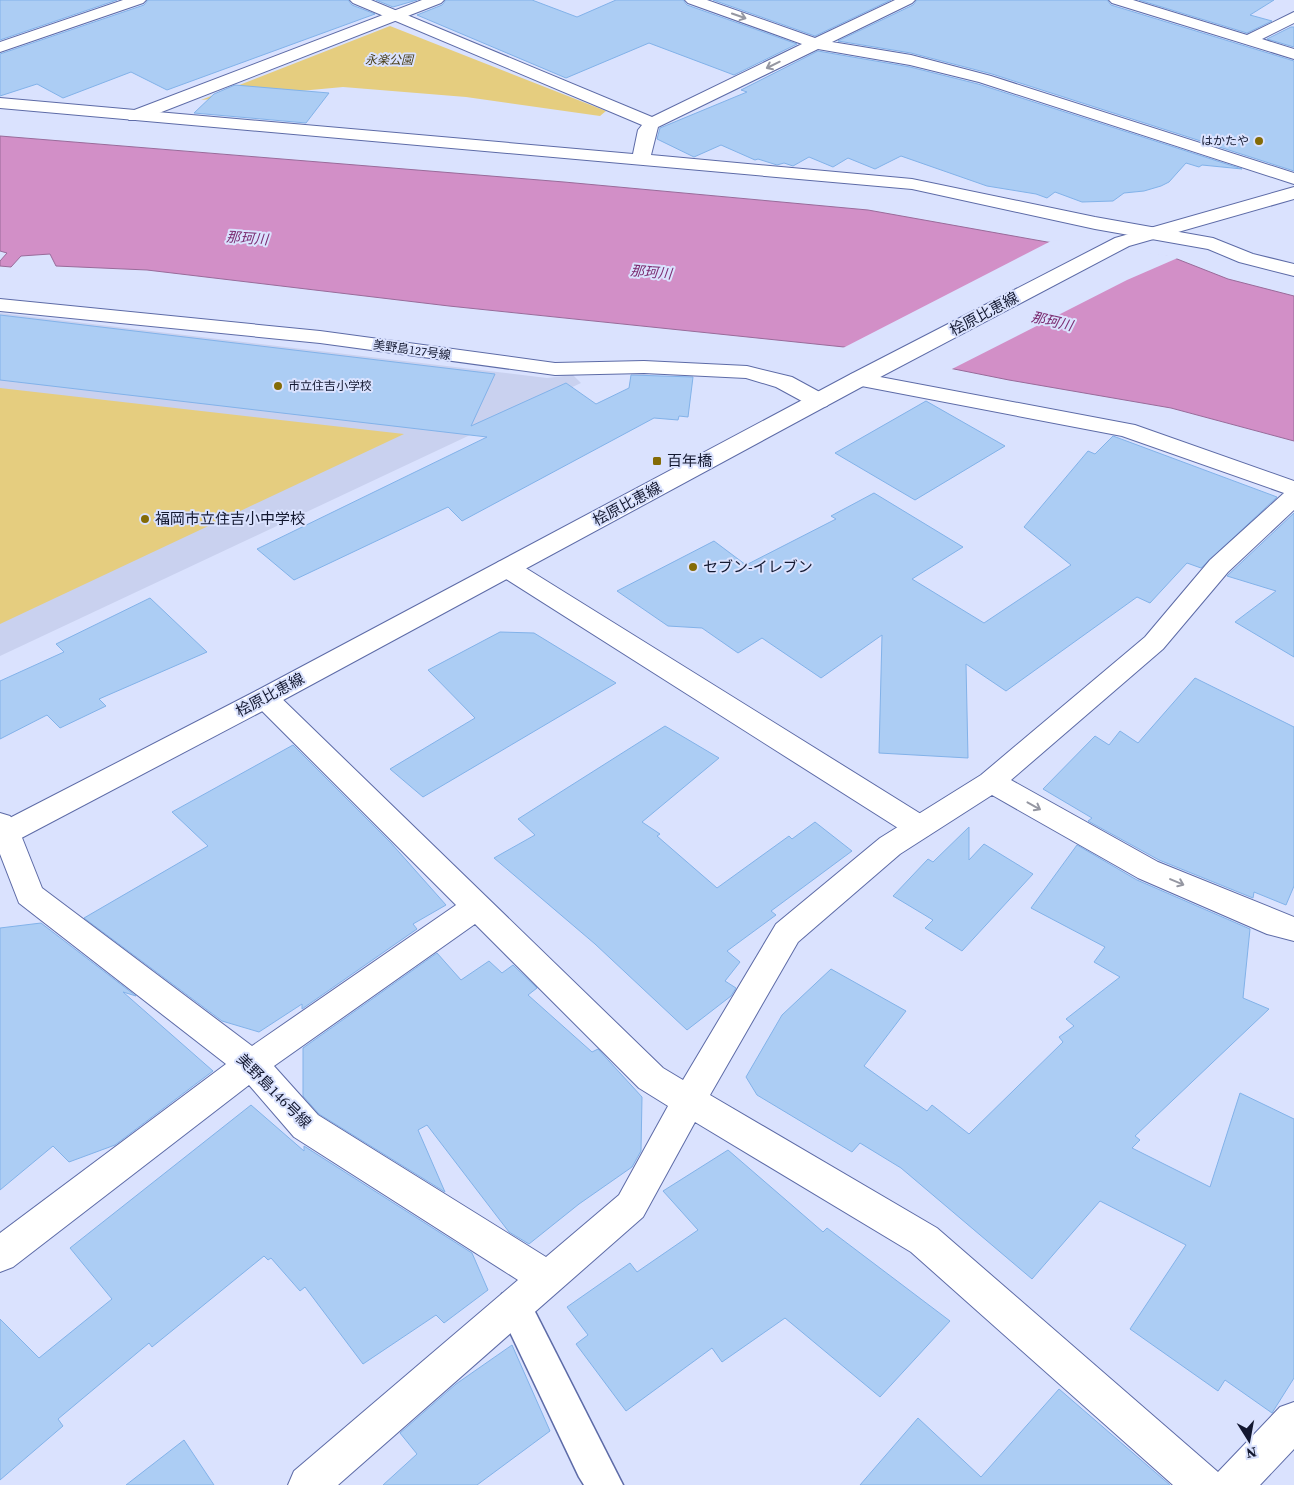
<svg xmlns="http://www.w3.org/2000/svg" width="1294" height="1485" viewBox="0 0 1294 1485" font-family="'Source Serif 4','Noto Sans JP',serif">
  <rect width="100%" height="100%" fill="#dae2fe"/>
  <path fill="#c9d1ef" d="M0,313l547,65 26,-3 8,8 -581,273z"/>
  <path fill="#e5cd7f" d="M390,26l216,85 -6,5 -134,-19 -123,-10 -142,13z
    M0,388l404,46 -404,190z"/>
  <path fill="#d28fc7" stroke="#996b9a" d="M0,136l564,46 304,28 179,32 125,15 56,22 66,17v145l-123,-33 -162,-28 -165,-33 -395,-41 -302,-36 -91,-4 -6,-12 -29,2 -10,11 -11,-1v-5l7,-8 -7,-2z"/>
  <path fill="#dae2fe" d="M1053,240l127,17 -53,23 -177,90 -109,-21z"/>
  <path fill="#accdf4" stroke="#82b2e9" d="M0,0h117l-117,40z
    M148,0h200l4,5 23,9 -208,76 -36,-18 -68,26 -26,-14 -37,12v-42l144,-49z
    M376,0h41l-24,7z
    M446,0h86l45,17 39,-17h67l4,5 110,39 -63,31 -85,-32 -83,35 -149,-63 25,-10z
    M713,0h178l-76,36z
    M917,0h190l4,5 183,56v110l-302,-97 -81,-21 -73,-12 75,-36z
    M1139,0h135l-24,15 22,6 -25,12z
    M1291,27h3v20l-27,-8z
    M818,51l92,16 68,17 264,85 -40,-4 -3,2 -13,-4 -17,19 -8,4 -17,5 -20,2 -11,8 -31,1 -27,-10 -8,6 -11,-4 -49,-8 -86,-30 -26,13 -27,-11 -15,9 -24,-10 -16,9 -9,-3 -7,2 -19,-6 -3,1 -34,-15 -27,12 -37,-18 3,-11 87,-36 -6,-2z
    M235,85l94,8 -23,30 -112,-10 20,-19z
    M0,315l495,59 -24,52 95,-43 30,21 33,-16 2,-13 62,2 -5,40 -9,-1 -1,4 -24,-2 -192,103 -14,-14 -154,73 -37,-31 230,-112 -487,-57z
    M926,401l79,45 -90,54 -80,-47z
    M1113,436l164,61 -76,71 -14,-5 -37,40 -13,-6 -131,94 -40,-27 2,94 -89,-5 3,-118 -61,43 -59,-40 -24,15 -36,-25 -34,-2 -51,-35 97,-50 32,24 90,-46 -5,-3 43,-23 89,54 -51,32 72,44 87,-58 -47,-38 64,-76 7,3z
    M1294,513v144l-59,-35 41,-31 -49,-15z
    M150,598l57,54 -108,47 7,7 -46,22 -13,-13 -47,24v-58l64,-29 -8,-8z
    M500,632l34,1 82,50 -193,114 -33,-28 85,-51 -47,-48z
    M1195,678l99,49v159l-8,19 -32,-13 -1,6 -94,-38 -71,-39 4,-3 -49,-29 52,-53 14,9 11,-14 18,12z
    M665,726l54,32 -77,64 18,12 -3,2 60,52 72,-52 3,3 23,-17 37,29 -81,60 5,4 -49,36 13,11 -15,19 11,7 -5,8 -44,34 -92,-86 -101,-86 41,-23 -17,-16z
    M293,745l98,98 55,62 -33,19 4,5 -115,80v-5l-43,28 -37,-11 -138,-103 124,-72 -36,-34z
    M969,827v33l15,-16 49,30 -71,77 -37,-23 8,-8 -40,-24 35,-37 5,3z
    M1077,845l60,35 113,49 -7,69 26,11 -134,127 5,4 -8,8 78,39 30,-94 54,26v259l-22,35 -47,-33 -7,11 -88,-62 56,-84 -86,-44 -68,78 -131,-111 -41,-25 -8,9 -95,-57 -11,-18 36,-62 49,-46 75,42 -42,55 63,45 5,-6 37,29 94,-92 -4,-5 15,-11 -8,-7 54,-42 -26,-15 11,-15 -74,-39z
    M41,923l95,73 -13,-4 90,79 -98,74 -46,17 -16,-16 -53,44v-262z
    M437,953l24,27 28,-19 13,12 11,-8 24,23 -9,7 64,57 6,-3 44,48 -1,54 -9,16 -53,37 -50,40 -20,-12 -82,-107 -9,5 27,62 -126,-78 -16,-18v-48z
    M251,1105l53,46v-5l168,107 16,37 -44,33 -8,-8 -73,49 -58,-77 -5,4 -29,-33 -3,2 -4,-4 -112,91 -3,-4 -91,76 5,7 -63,54v-161l39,39 73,-59 -42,-51z
    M728,1150l95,82 4,-4 123,93 -70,76 -95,-79 -63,44 -10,-14 -86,63 -50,-67 12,-9 -21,-28 63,-44 7,9 61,-42 -35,-39z
    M512,1345l38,86 -73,54h-94l34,-31 -17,-21 56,-49z
    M1059,1389l111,96h-310l58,-67 63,59z
    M184,1440l30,45h-88z"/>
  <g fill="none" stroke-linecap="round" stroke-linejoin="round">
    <g stroke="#5d6ba7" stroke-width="3">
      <path id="service" d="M514,1289l12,5 97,191h-39l-5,-8 -82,-172 5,-11z"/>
    </g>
    <g stroke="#5d6ba7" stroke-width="2">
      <path id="minor" d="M123,0h23l-3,3 -143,49v-10z
        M350,0h21l281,117 150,-73 -114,-41 -3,-3h22l108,38 80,-38h20l-3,3 -80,39 79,13 80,21 303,97v11l-315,-102 -69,-17 -92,-16 -160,78 -7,28 261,24 183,38 118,21 40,16 41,10v12l-55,-14 -31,-13 -113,-20 -183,-40 -912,-81v-10l633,56 5,-24 4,-5 -289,-122z
        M1109,0h24l114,35 47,-23v11l-32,16 32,10v10l-182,-56z
        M0,299l320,32 235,32 89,-2 103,5 45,11 35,19 3,5 -3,5 -8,2 -8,-2 -35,-19 -30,-9 -102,-5 -89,2 -235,-32 -320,-32z
        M859,373l276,52 159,56v29l-66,62 -65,77 -152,131 147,82 136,55v24l-27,-7 -129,-56 -146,-83 -92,59 -102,88 -88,153 227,133 281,244 62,-65 14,-5v47l-34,36h-87l-262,-233 -216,-130 -52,95 -305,268h-50l6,-14 224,-191 -224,-143 -45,-52 -236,182 -13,5v-39l226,-169 -207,-161 -19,-49v-41l10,3 7,9 25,63 210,158 204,-141 -200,-200 -4,-7 4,-7 9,-2 9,2 389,377 20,12 93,-156 104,-86 101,-63 164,-138 65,-77 74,-67 -162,-57 -271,-52 -3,-5 3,-5zM475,924l164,164 29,18 -49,89 -73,62 -228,-142 -44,-49z"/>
    </g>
    <g stroke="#5d6ba7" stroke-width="2">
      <path id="tertiary" d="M422,0h22l-3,3 -300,117h-12l-3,-4 3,-4z
        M507,560l9,2 413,257 4,8 -4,8 -10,3 -10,-3 -411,-261 -3,-6 3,-6z"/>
    </g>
    <g stroke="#5d6ba7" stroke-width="2">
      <path id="secondary" d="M1294,187v12l-165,47 -262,138 -593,321 -264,139 -10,3v-24l256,-132 595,-317 264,-136z"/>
    </g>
    <use href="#service" fill="#fff" fill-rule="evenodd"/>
    <use href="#minor" fill="#fff" fill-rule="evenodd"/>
    <use href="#tertiary" fill="#fff" fill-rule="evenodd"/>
    <use href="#secondary" fill="#fff" fill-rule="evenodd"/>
  </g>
  <defs><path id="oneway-shaft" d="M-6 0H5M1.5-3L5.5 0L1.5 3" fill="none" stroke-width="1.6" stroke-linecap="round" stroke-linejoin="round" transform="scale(1.25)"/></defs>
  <g stroke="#9597a2">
    <use href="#oneway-shaft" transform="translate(739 16) rotate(19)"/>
    <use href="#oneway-shaft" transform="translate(773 65) rotate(154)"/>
    <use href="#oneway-shaft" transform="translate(1034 806) rotate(29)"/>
    <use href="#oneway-shaft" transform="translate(1177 882) rotate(23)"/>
  </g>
  <g fill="#846b06" stroke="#dae2fe" stroke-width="2">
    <circle cx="1259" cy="141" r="5"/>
    <circle cx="278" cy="386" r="5"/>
    <rect x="652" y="456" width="10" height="10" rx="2.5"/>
    <circle cx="145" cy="519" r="5"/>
    <circle cx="693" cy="567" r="5"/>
  </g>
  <g text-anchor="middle" stroke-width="4" stroke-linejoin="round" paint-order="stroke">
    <g font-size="12" font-style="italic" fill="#4a3f1b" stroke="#dae2fe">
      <text x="389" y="64">永楽公園</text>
    </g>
    <g font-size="12" fill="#131830" stroke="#dae2fe" text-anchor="end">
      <text x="1249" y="145">はかたや</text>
      <text x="288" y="390" text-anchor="start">市立住吉小学校</text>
    </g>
    <g font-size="12" fill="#131830" stroke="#dae2fe">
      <text transform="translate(412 350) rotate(8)" y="4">美野島127号線</text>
    </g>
    <g font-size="14" font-style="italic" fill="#7b2c71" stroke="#dae2fe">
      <text transform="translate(247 238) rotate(4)" y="5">那珂川</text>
      <text transform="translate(651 272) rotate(5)" y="5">那珂川</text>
      <text transform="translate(1052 321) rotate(13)" y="5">那珂川</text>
    </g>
    <g font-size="15" fill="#131830" stroke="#dae2fe">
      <text transform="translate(984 314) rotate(-28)" y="5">桧原比恵線</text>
      <text transform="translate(627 504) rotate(-28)" y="5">桧原比恵線</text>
      <text transform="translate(270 695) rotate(-28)" y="5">桧原比恵線</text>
      <text transform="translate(274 1091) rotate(45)" y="5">美野島146号線</text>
    </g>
    <g font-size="15" fill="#131830" stroke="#dae2fe" text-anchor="start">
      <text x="667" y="466">百年橋</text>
      <text x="155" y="524">福岡市立住吉小中学校</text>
      <text x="703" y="572">セブン-イレブン</text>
    </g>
  </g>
  <g transform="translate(1249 1440) rotate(169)" stroke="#dae2fe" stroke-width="4" paint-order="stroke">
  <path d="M0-4L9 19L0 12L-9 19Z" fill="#131830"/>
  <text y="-8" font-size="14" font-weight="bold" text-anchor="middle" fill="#131830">N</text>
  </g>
</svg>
